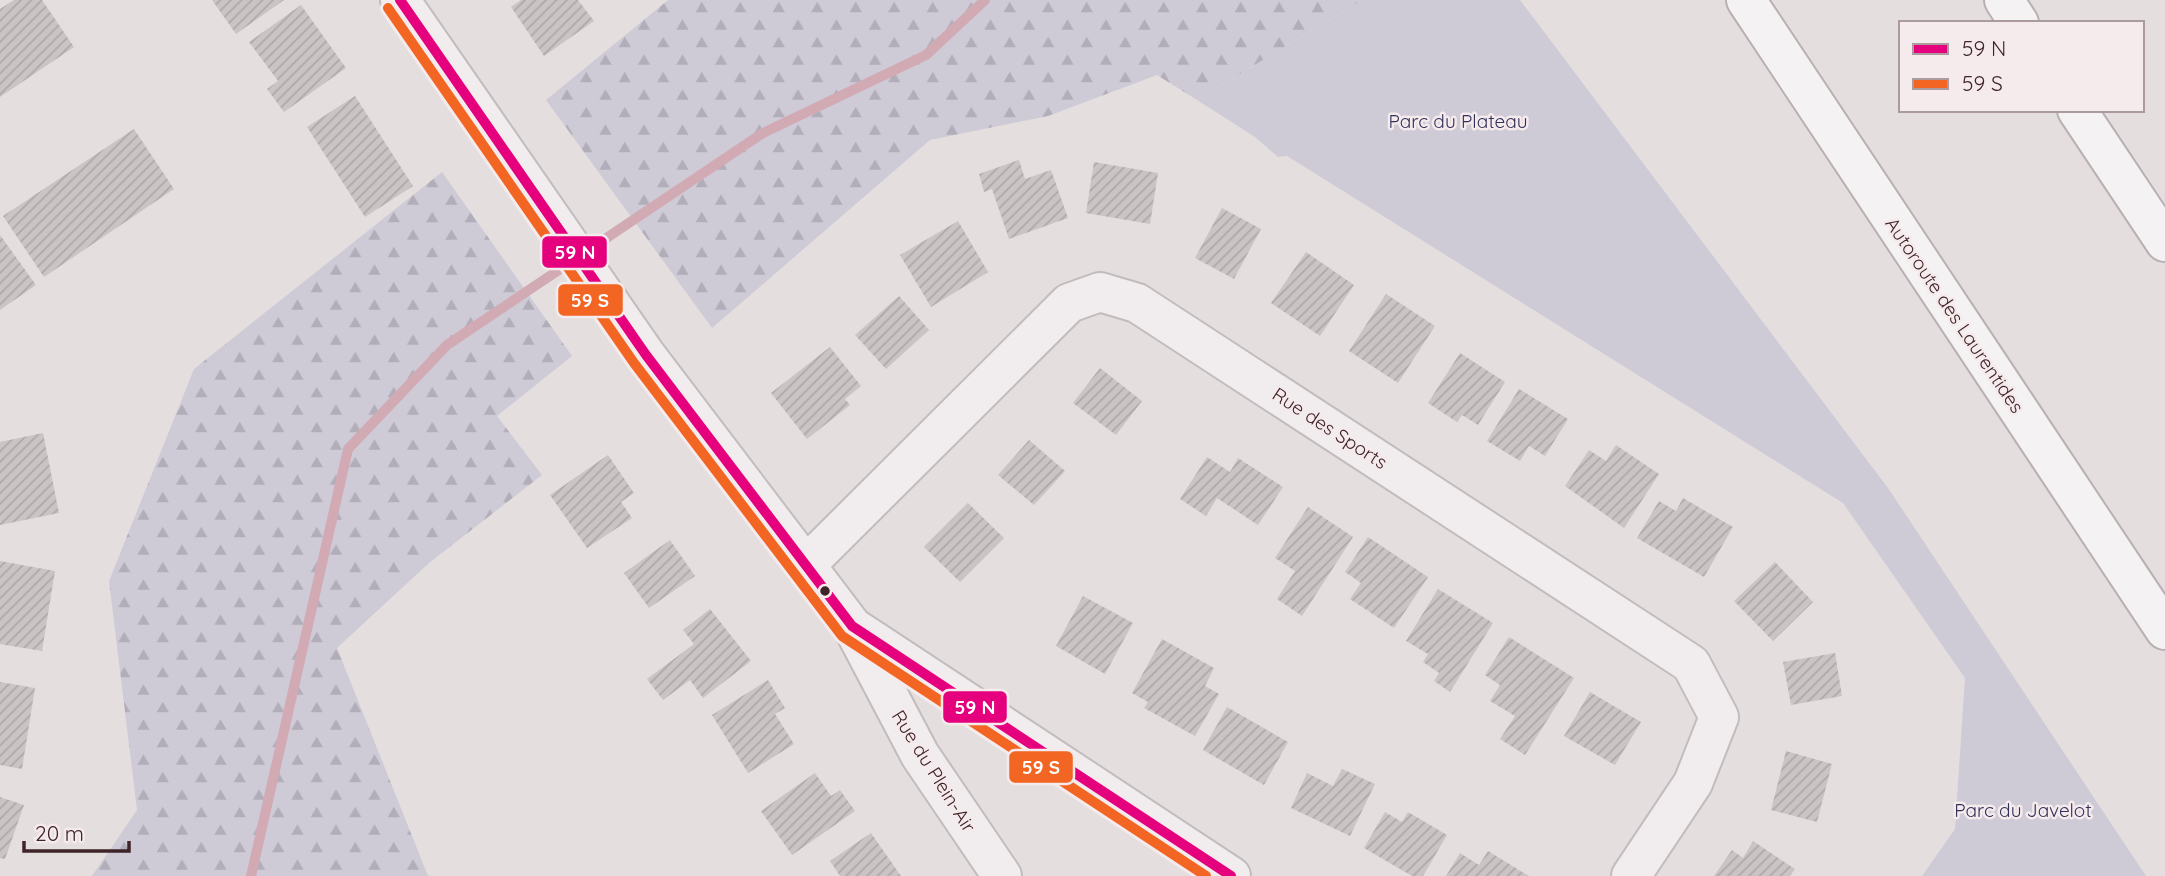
<svg xmlns="http://www.w3.org/2000/svg" width="2165" height="876" viewBox="0 0 2165 876" font-family="Quicksand,sans-serif">
  <defs>
    <pattern id="forest-firs" width="22" height="20" patternUnits="userSpaceOnUse" patternTransform="scale(1.75)"><rect width="22" height="20" fill="#cecbd7"/><path d="M5 1l3.5 6h-7zM16 11l3.5 6h-7z" fill="#b2aeb9"/></pattern>
    <pattern id="building-hatch" width="6" height="6" patternUnits="userSpaceOnUse" patternTransform="scale(1.75)"><rect width="6" height="6" fill="#cbc4c5"/><path d="M-1 1l2-2M0 6l6-6M5 7l2-2" fill="none" stroke="#afa8a9"/></pattern>
  </defs>
  <rect width="100%" height="100%" fill="#e4dedf"/>
  <path fill="#cecbd7" d="M1362,0h158l368,488 258,388h-224l33,-47 10,-151 -122,-175 -556,-347 -9,1 -23,-20 -58,-37z"/>
  <path fill="url(#forest-firs)" d="M668,0h694l-165,100 -40,-25 -109,41 -118,24 -218,188 -166,-228z
    M442,172l130,184 -75,60 45,59 -113,88 -92,85 91,228h-336l45,-66 -28,-229 85,-212z"/>
  <g fill="none" stroke-linecap="round" stroke-linejoin="round">
    <path stroke="#d2aab4" stroke-width="10" d="M251,876l97,-427 99,-104 316,-212 163,-78 59,-55"/>
  </g>
  <path fill="url(#building-hatch)" d="M14,0h28l32,47 -74,50v-88z
    M212,0h72l-48,34z
    M521,0h57l16,21 -50,35 -33,-49z
    M301,5l45,63 -62,44 -17,-23 11,-8 -29,-39z
    M355,96l58,90 -48,31 -58,-90z
    M134,129l40,60 -130,88 -41,-61z
    M1019,160l6,19 26,-9 17,48 -59,21 -17,-50 -8,3 -5,-18z
    M1094,162l64,11 -8,51 -64,-11z
    M1222,208l39,21 -27,50 -39,-21z
    M958,221l30,51 -57,35 -31,-52z
    M0,235l36,50 -36,25z
    M1306,252l48,33 -34,51 -49,-33z
    M1386,294l49,32 -37,57 -49,-32z
    M899,296l30,34 -43,39 -31,-34z
    M830,347l31,39 -16,13 5,6 -43,34 -36,-46z
    M1460,353l45,29 -27,43 -16,-10 -5,7 -29,-19z
    M1100,368l42,33 -26,34 -43,-32z
    M1519,389l49,30 -23,37 -16,-10 -9,15 -33,-20z
    M43,433l16,80 -59,12v-83z
    M1029,440l36,31 -31,34 -36,-30z
    M1616,445l43,29 -35,54 -59,-42 24,-36 17,11z
    M608,455l26,38 -13,9 11,16 -45,30 -37,-53z
    M1207,457l23,15 8,-14 45,29 -25,38 -41,-27 -11,18 -26,-17z
    M1683,498l50,29 -29,50 -67,-39 22,-37 17,10z
    M968,503l36,35 -44,44 -36,-35z
    M1308,507l45,30 -51,79 -25,-17 18,-28 -20,-13z
    M1368,537l60,40 -34,51 -44,-29 11,-16 -16,-11z
    M670,540l25,36 -46,32 -25,-35z
    M0,561l55,10 -13,80 -42,-7z
    M1775,562l38,40 -40,39 -39,-40z
    M1438,589l55,34 -43,69 -16,-11 5,-8 -16,-11 5,-8 -22,-13z
    M1083,596l50,27 -28,51 -49,-28z
    M710,609l41,52 -48,37 -13,-18 -27,20 -16,-21 47,-35 -11,-14z
    M1509,637l65,41 -49,77 -25,-16 15,-23 -25,-15 10,-16 -15,-10z
    M1162,639l52,29 -9,18 14,8 -24,42 -51,-28 4,-6 -16,-9z
    M1835,653l7,43 -51,9 -8,-43z
    M768,680l17,28 -10,6 19,30 -46,29 -36,-58z
    M0,682l35,6 -13,81 -22,-4z
    M1590,692l51,30 -26,43 -51,-29z
    M1227,707l61,35 -24,43 -61,-35z
    M1786,751l46,13 -15,58 -46,-12z
    M1342,769l33,15 -25,52 -59,-28 16,-35 26,13z
    M815,773l16,23 9,-6 15,21 -63,44 -31,-44z
    M0,797l24,8 -19,54 -5,-1z
    M1385,812l17,10 6,-10 39,23 -24,41h-11l-48,-28z
    M871,833l30,43h-61l-10,-15z
    M1753,841l42,28 -5,7h-76l18,-26 11,8z
    M1488,851l41,25h-83l14,-23 19,12z"/>
  <g fill="none" stroke-linecap="round" stroke-linejoin="round">
    <g stroke="#c2bcbd" stroke-width="42">
      <path id="minor" d="M400,0l246,355 206,271 68,129 82,121
        M805,566l264,-263 31,-11 37,11 554,361 28,53 -26,66 -62,93
        M856,629l375,247"/>
    </g>
    <g stroke="#b9b0b2" stroke-width="42">
      <path id="motorway" d="M1746,0l419,630
        M2004,0l15,23
        M2077,110l88,132"/>
    </g>
    <use href="#minor" stroke="#f1edee" stroke-width="38"/>
    <use href="#motorway" stroke="#f5f2f3" stroke-width="38"/>
    <g stroke="#f5eaec" stroke-width="16">
      <path id="bus-1" d="M400,0l246,355 206,271 379,250"/>
    </g>
    <g stroke="#f5eaec" stroke-width="16">
      <path id="bus-2" d="M388,8l246,355 208,273 364,240"/>
    </g>
    <use href="#bus-1" stroke="#e5007d" stroke-width="10"/>
    <use href="#bus-2" stroke="#f26522" stroke-width="10"/>
  </g>
  <circle fill="#3e2428" stroke="#f5eaec" stroke-width="2.5" cx="825" cy="591" r="6"/>
  <g text-anchor="middle" stroke-width="5" stroke-linejoin="round" paint-order="stroke">
    <g font-size="19" fill="#32315a" stroke="#f5eaec">
      <text x="1458" y="128">Parc du Plateau</text>
      <text x="2023" y="817">Parc du Javelot</text>
    </g>
    <g font-size="19" fill="#3e2428" stroke="#f5eaec">
      <text transform="translate(1955 315) rotate(56)" y="7">Autoroute des Laurentides</text>
      <text transform="translate(1330 428) rotate(33)" y="7">Rue des Sports</text>
      <text transform="translate(934 771) rotate(58)" y="7">Rue du Plein-Air</text>
    </g>
  </g>
  <g stroke="#f5eaec" stroke-width="2.5">
    <rect x="541" y="235" width="67" height="34" rx="7" fill="#e5007d"/>
    <rect x="557" y="283" width="67" height="34" rx="7" fill="#f26522"/>
    <rect x="942" y="690" width="66" height="34" rx="7" fill="#e5007d"/>
    <rect x="1008" y="750" width="66" height="34" rx="7" fill="#f26522"/>
  </g>
  <g font-size="19" text-anchor="middle" font-weight="bold" fill="#fff">
    <text x="575" y="259">59 N</text>
    <text x="590" y="307">59 S</text>
    <text x="975" y="714">59 N</text>
    <text x="1041" y="774">59 S</text>
  </g>
  <rect x="1899" y="21" width="245" height="91" fill="#f5eaec" stroke="#ac9b9e" stroke-width="2"/>
  <rect x="1913" y="44" width="35" height="10" fill="#e5007d" stroke="#ac9b9e" stroke-width="2"/>
  <text x="1962" y="56" font-size="21" fill="#3e2428">59 N</text>
  <rect x="1913" y="79" width="35" height="10" fill="#f26522" stroke="#ac9b9e" stroke-width="2"/>
  <text x="1962" y="91" font-size="21" fill="#3e2428">59 S</text>
  <path d="M24 841v10h105v-10" fill="none" stroke="#3e2428" stroke-width="3.5"/>
  <text x="35" y="841" font-size="21" fill="#3e2428" stroke="#f5eaec" stroke-width="5" paint-order="stroke">20 m</text>
</svg>
